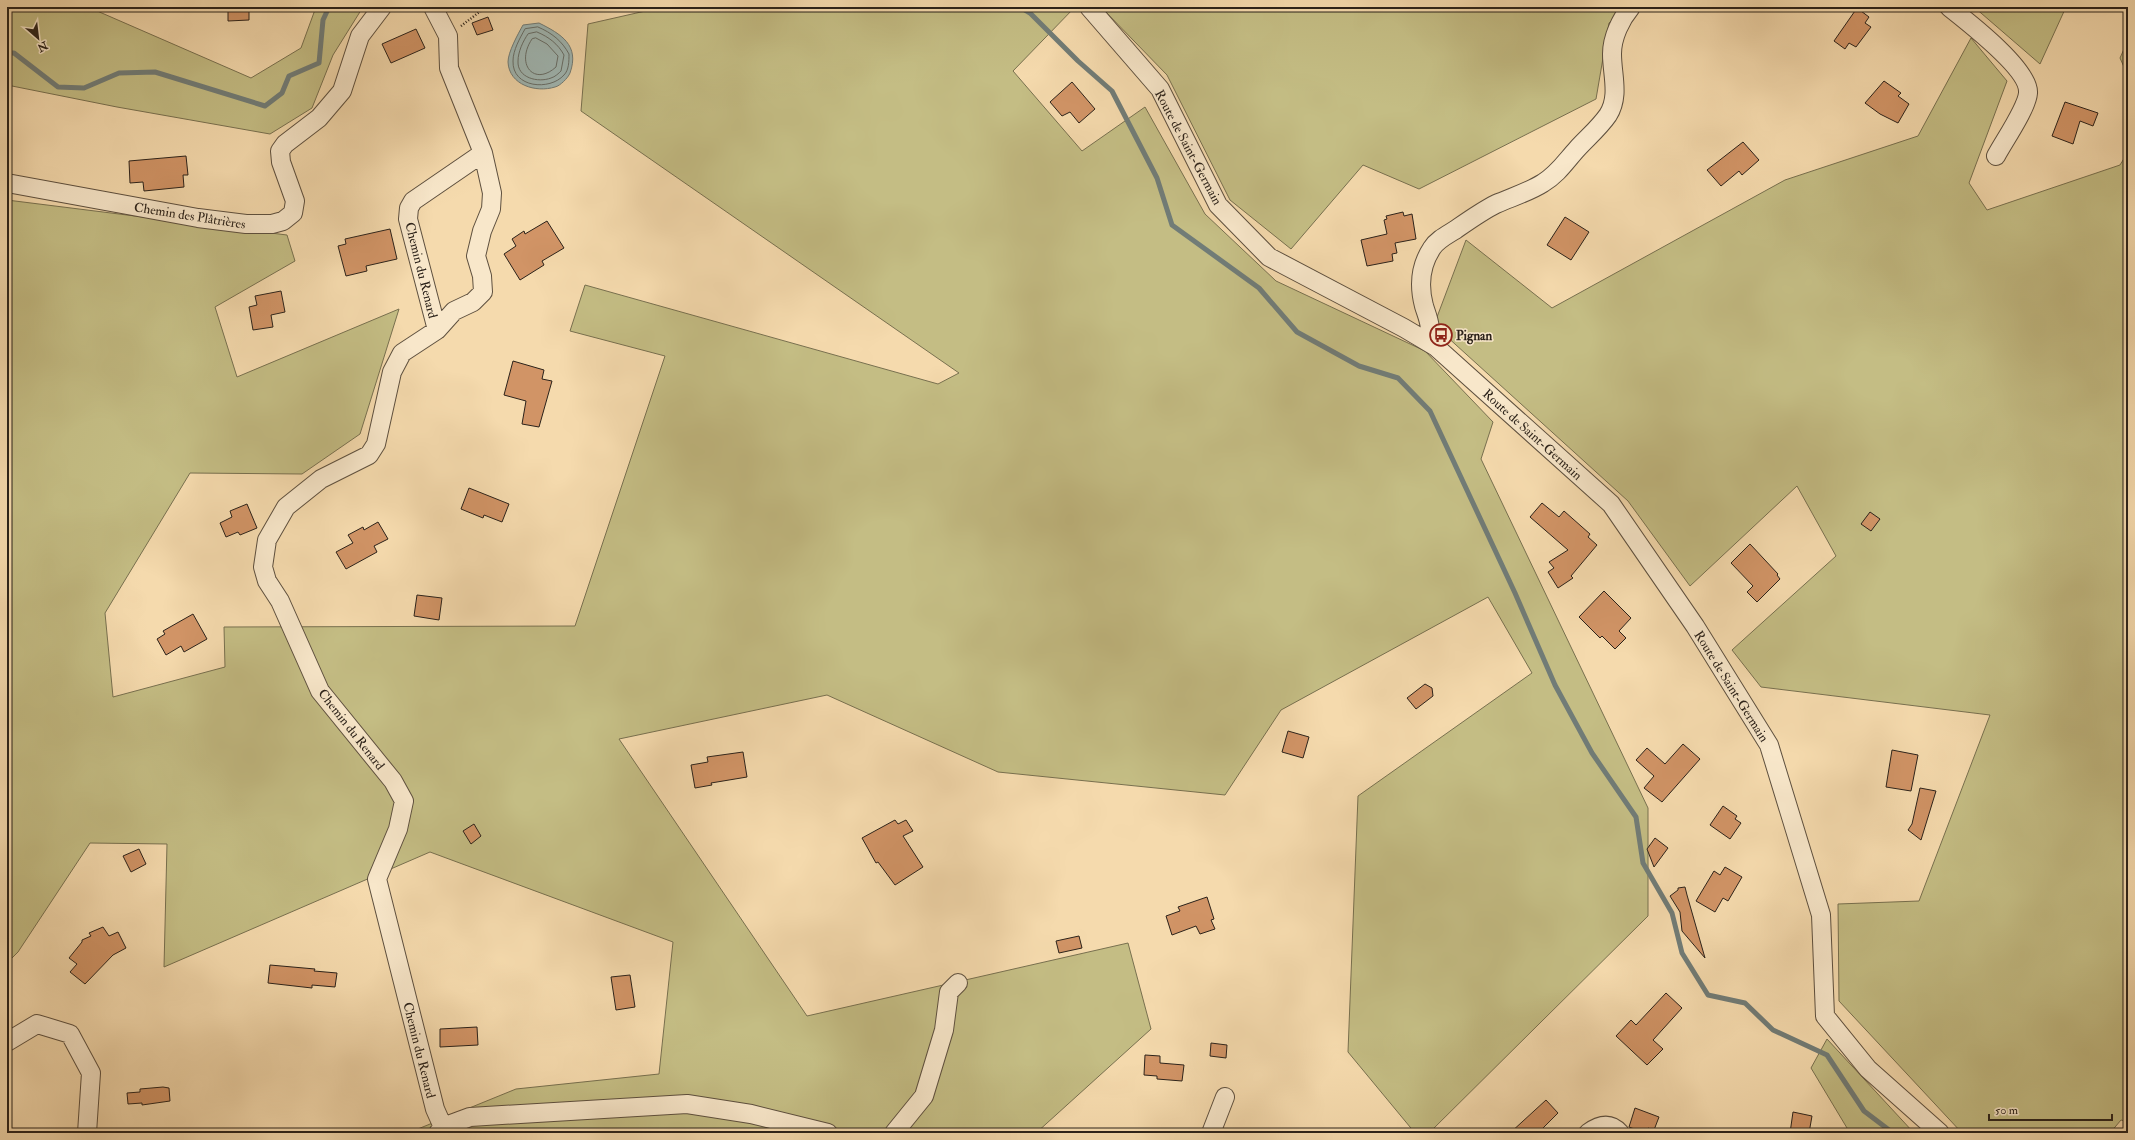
<svg xmlns="http://www.w3.org/2000/svg" width="2135" height="1140" viewBox="0 0 2135 1140" font-family="'IM FELL Double Pica',serif">
  <rect width="100%" height="100%" fill="#f5daad"/>
  <filter id="stains"><feTurbulence type="fractalNoise" baseFrequency=".005" numOctaves="4"/><feColorMatrix values="0 0 0 0 .2 0 0 0 0 .09 0 0 0 0 .02 0 0 0 .5 -.17"/></filter>
  <radialGradient id="worn" r=".72"><stop offset=".6" stop-color="#630" stop-opacity="0"/><stop offset="1" stop-color="#630" stop-opacity=".3"/></radialGradient>
  <path fill="#c4bd84" stroke="#78704f" d="M7,7h81l163,71 50,-30 15,-41h47l-30,48 -21,53 -42,26 -153,-27 -110,-22z
    M663,7h412l-62,64 69,80 63,-44 60,107 71,67 149,70 68,71 -12,37 167,349v108l-219,217h-14l-67,-81 10,-256 174,-123 -44,-76 -207,113 -56,85 -227,-23 -171,-77 -208,44 188,277 321,-73 23,86 -115,104h-628l108,-44 143,-15 14,-132 -243,-90 -266,115 3,-123 -77,-1 -72,109 -11,11v-763l280,35 8,26 -80,46 22,70 162,-68 -39,125 -58,40 -112,-1 -85,140 8,84 112,-30 -1,-40 351,-1 90,-270 -95,-25 15,-46 353,99 21,-11 -378,-262 7,-87z
    M1101,7h525l-17,16 -13,76 -177,90 -56,-24 -72,84 -61,-49 -63,-125z
    M1974,7h92l-26,57z
    M1971,38l36,43 -38,102 18,27 133,-45 8,-13v970l-7,-2 -11,13h-148l-123,-132 -1,-97 81,-3 71,-186 -229,-28 -29,-37 104,-94 -39,-70 -107,100 -62,-85 -194,-176 32,-85 86,68 233,-128 133,-44z
    M2128,40v36l-8,-18z
    M1827,1039l87,94h-64l-39,-65z"/>
  <path fill="#a0b8b5" stroke="#717c77" d="M539,23c22,11 41,22 31,50 -2,5 -10,13 -15,14 -19,6 -46,-2 -47,-25 0,-10 10,-28 15,-37z"/>
  <g fill="none" stroke-linecap="round" stroke-linejoin="round">
    <path stroke="#666d68" stroke-width="1" d="M538,27c14,6 24,14 31,27 0,7 0,16 -5,21 -14,16 -52,13 -51,-14 0,-11 7,-23 12,-32z
      M537,32c12,5 21,12 27,23l-3,16c-2,2 -6,6 -10,7 -13,5 -34,0 -33,-17 0,-9 5,-20 10,-27z
      M536,38l11,6 11,12 -2,11c-22,20 -41,-3 -24,-28z"/>
    <path stroke="#717c77" stroke-width="5" d="M1020,7l10,6 48,48 34,30 45,87 15,47 87,63 38,44 62,34 39,12 32,33 85,182 40,92 37,68 44,64 7,46 29,50 10,40 26,42 37,8 28,27 54,25 37,56 29,22
      M7,53h7l44,34 26,1 35,-15 36,-1 110,34 17,-13 7,-17 30,-13 4,-43 6,-13"/>
  </g>
  <path fill="#d19466" stroke="#2b221a" d="M228,7h21v13l-21,1z
    M1857,8l12,9 -4,6 6,4 -15,20 -7,-4 -4,6 -11,-8z
    M488,17l5,13 -16,5 -5,-12z
    M416,29l9,19 -34,15 -9,-19z
    M1884,81l17,12 -3,3 11,8 -11,19 -18,-9 -15,-11z
    M1072,82l23,27 -16,14 -9,-11 -8,4 -12,-14z
    M2065,102l33,11 -5,13 -13,-5 -7,23 -21,-8z
    M1743,142l16,18 -17,15 -3,-4 -18,15 -14,-16z
    M186,156l2,19h-5l1,12 -40,4 -1,-9 -13,1 -1,-22z
    M1403,212l1,4 8,-2 4,25 -21,4 2,10 -5,1 1,7 -26,5 -6,-26 26,-6 -3,-14 3,-1 -1,-3z
    M1565,217l24,15 -18,28 -24,-15z
    M547,221l17,27 -22,13 2,4 -24,15 -16,-26 12,-8 -4,-7 12,-8 1,3z
    M390,229l7,30 -31,7 1,5 -21,5 -8,-30 8,-2 -1,-5z
    M281,291l4,21 -14,3 2,12 -20,3 -4,-23 8,-2 -2,-9z
    M513,361l31,9 -2,9 10,2 -13,46 -17,-3 4,-23 -22,-6z
    M469,488l40,16 -7,18 -18,-7 -1,3 -22,-9z
    M1542,503l17,14 5,-6 26,23 -2,3 9,8 -26,31 2,2 -15,10 -10,-16 6,-4 -5,-6 19,-12 -38,-33z
    M247,504l10,24 -17,7 -2,-3 -12,5 -6,-14 12,-6 -2,-6z
    M1870,512l10,7 -9,12 -10,-7z
    M378,522l10,17 -14,7 3,6 -31,17 -10,-17 17,-9 -5,-8 15,-8 1,3z
    M1750,544l28,30 -1,1 3,4 -23,23 -10,-10 6,-6 -22,-23z
    M1604,591l27,27 -12,13 7,7 -11,11 -13,-13 -2,2 -21,-21z
    M417,595l25,3 -3,22 -25,-4z
    M193,614l14,25 -23,13 -3,-6 -15,9 -9,-16 8,-5 -2,-3z
    M1425,684l7,4 1,8 -17,13 -9,-11z
    M1288,731l21,6 -6,21 -21,-6z
    M1683,744l17,15 -38,43 -18,-14 10,-12 -18,-16 11,-12 18,16z
    M1892,750l26,5 -7,36 -25,-4z
    M743,752l4,25 -36,6 1,2 -17,3 -4,-23 17,-3 -1,-5z
    M1920,788l16,3 -15,49 -13,-10 4,-6z
    M1723,806l14,10 -2,3 6,4 -11,16 -20,-14z
    M895,820l3,4 8,-4 7,11 -10,5 20,31 -28,18 -17,-23 -2,1 -14,-25z
    M474,824l7,12 -10,8 -8,-13z
    M1655,838l13,10 -14,19 -7,-18z
    M139,849l7,15 -15,8 -8,-16z
    M1725,867l17,10 -14,24 -5,-3 -8,14 -19,-11 18,-30 6,4z
    M1685,887l2,8 18,63 -23,-27 -2,-19 -10,-16 8,-6v-2z
    M1207,897l7,22 -3,1 4,9 -15,5 -4,-8 -24,9 -6,-19 14,-5 -2,-4z
    M103,927l6,9 9,-4 8,16 -13,7 -28,29 -15,-12 7,-8 -8,-6 13,-16v-2l9,-4 -2,-3z
    M1079,936l3,12 -23,5 -3,-12z
    M270,965l45,4 -1,2 23,2 -2,14 -23,-2v3l-44,-5z
    M630,975l5,32 -19,3 -5,-33z
    M1666,993l16,15 -29,32 10,9 -16,16 -31,-29 15,-16 5,5z
    M477,1027l1,18 -38,2v-18z
    M1211,1043l16,2 -1,13 -16,-2z
    M1145,1055l15,1v7l24,2 -2,16 -25,-2v-3l-13,-1z
    M163,1087l6,1 1,13 -28,4v-2l-14,1 -1,-11 13,-1v-3z
    M1546,1100l12,13 -20,20h-28z
    M1635,1108l24,9 -5,13 -6,-2 -3,5 -16,-6z
    M1793,1112l19,4 -3,17h-19z"/>
  <g fill="none" stroke-linecap="round" stroke-linejoin="round">
    <g stroke="#5e503f" stroke-width="20">
      <path id="minor" d="M433,7l15,29 1,32 34,85 9,40 -1,16 -9,22 -6,25 6,20 1,16 -10,10 -19,9 -17,19 -35,23 -10,19 -16,72 -7,11 -48,24 -35,28 -19,33 -4,27 4,14 13,20 40,90 73,90 11,20 -6,28 -21,50 58,230 8,18 -5,6
        M1089,7l71,82 58,116 51,52 135,71 32,19 175,157 84,122 74,119 52,170 4,101 43,53 72,64
        M1949,7c19,15 81,63 79,86 -1,15 -24,48 -32,63
        M7,183l191,35 48,6h26l11,-3 10,-8 2,-12 -14,-39 -1,-11 5,-7 34,-26 23,-27 18,-55 22,-29
        M437,330l-29,-111 1,-11 4,-7 70,-48
        M1427,341c6,-13 1,-22 -3,-35 -5,-19 -4,-40 8,-58 5,-8 15,-13 23,-18 13,-9 27,-19 41,-26 16,-7 33,-12 47,-21 15,-9 23,-22 34,-34 10,-11 22,-21 31,-34 12,-19 4,-40 4,-61 0,-17 9,-35 19,-47
        M7,1042l30,-18 33,10 21,39 -4,60
        M443,1127l27,-10 217,-13 64,10 77,19
        M894,1133l30,-37 20,-66 5,-38 9,-9
        M1211,1133l14,-36
        M1588,1133c11,-8 22,-11 32,0"/>
    </g>
    <path stroke="#2b221a" stroke-width="2.5" stroke-dasharray="1 2" stroke-linecap="butt" d="M461,26l25,-19"/>
    <use href="#minor" stroke="#f8e7ca" stroke-width="18"/>
  </g>
  <defs>
    <g id="bus-ring" transform="scale(1.15)"><circle r="9.5" fill="#f8e7ca" stroke="#8f2418" stroke-width="1.5"/><path d="M-5-6H5V4H4V6H2V4H-2V6H-4V4H-5ZM-3.5-4V0h7V-4ZM-3.5 1.2v1.5H-2V1.2ZM2 1.2v1.5H3.5V1.2Z" fill="#8f2418"/></g>
  </defs>
  <g fill-rule="evenodd">
    <use href="#bus-ring" x="1441" y="335"/>
  </g>
  <g text-anchor="middle" stroke-width="3" stroke-linejoin="round" paint-order="stroke">
    <g font-size="13" fill="#2b221a" stroke="#f8e7ca">
      <text transform="translate(1189 147) rotate(62)" y="5">Route de Saint-Germain</text>
      <text transform="translate(190 215) rotate(9)" y="5">Chemin des Plâtrières</text>
      <text transform="translate(422 270) rotate(76)" y="5">Chemin du Renard</text>
      <text transform="translate(1533 434) rotate(42)" y="5">Route de Saint-Germain</text>
      <text transform="translate(1732 686) rotate(58)" y="5">Route de Saint-Germain</text>
      <text transform="translate(352 729) rotate(52)" y="5">Chemin du Renard</text>
      <text transform="translate(420 1050) rotate(76)" y="5">Chemin du Renard</text>
    </g>
    <g font-size="13" font-weight="bold" fill="#2b221a" stroke="#f8e7ca" text-anchor="start">
      <text x="1456" y="340">Pignan</text>
    </g>
  </g>
  <rect width="2135" height="1140" fill="none" stroke="#f5daad" stroke-width="24"/>
  <rect x="8" y="8" width="2119" height="1124" fill="none" stroke="#2b221a" stroke-width="2"/>
  <rect x="12" y="12" width="2111" height="1116" fill="none" stroke="#2b221a"/>
  <g transform="translate(38 38) rotate(152)" stroke="#f8e7ca" stroke-width="3" paint-order="stroke">
  <path d="M0-3L7 15L0 10L-7 15Z" fill="#2b221a"/>
  <text y="-6" font-size="11" font-weight="bold" text-anchor="middle" fill="#2b221a">N</text>
  </g>
  <path d="M1989 1114v6h123v-6" fill="none" stroke="#2b221a" stroke-width="2"/>
  <text x="1995" y="1114" font-size="12" fill="#2b221a" stroke="#f8e7ca" stroke-width="3" paint-order="stroke">50 m</text>
  <rect width="100%" height="100%" filter="url(#stains)"/>
  <rect width="100%" height="100%" fill="url(#worn)"/>
</svg>
